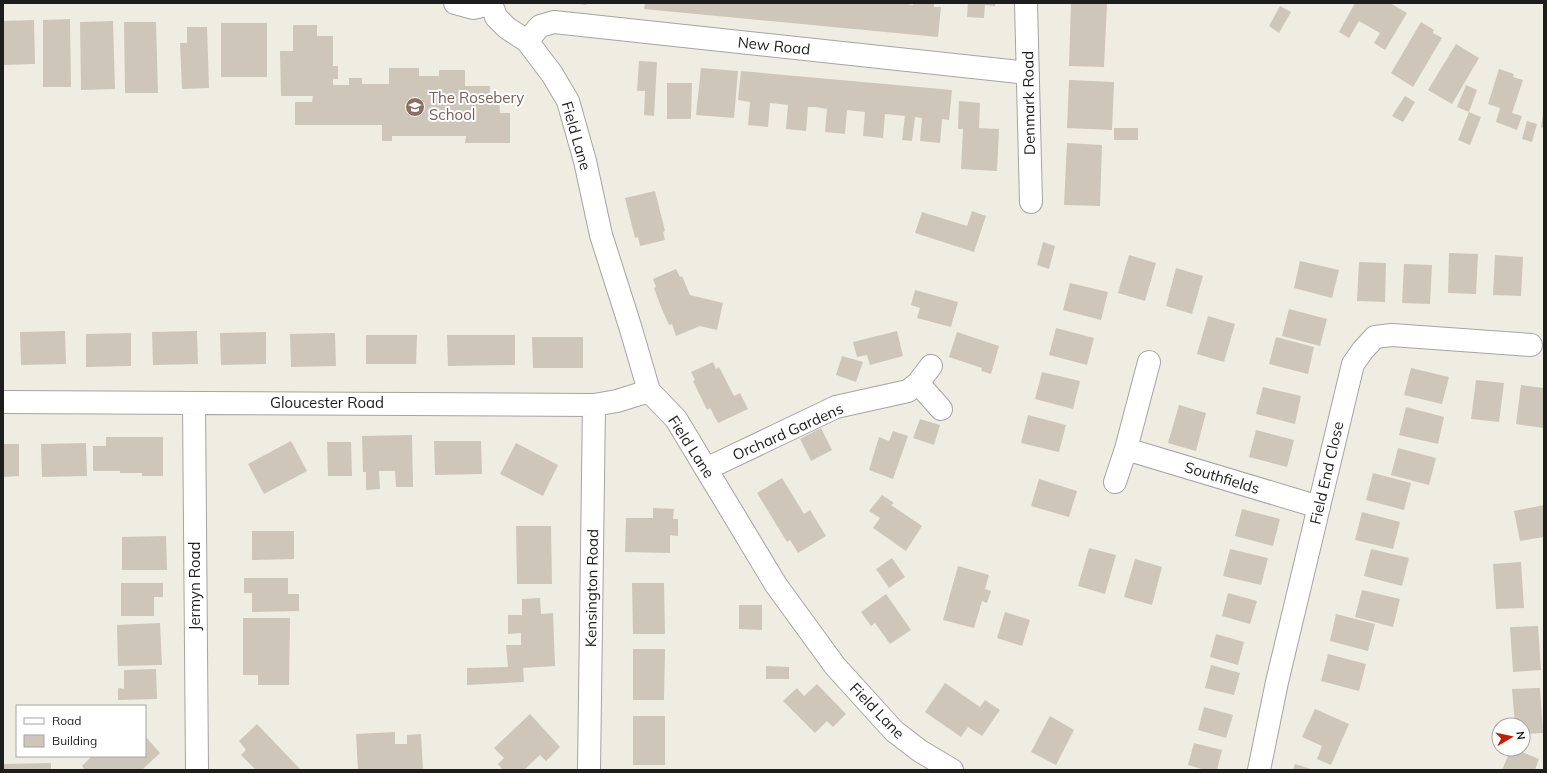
<svg xmlns="http://www.w3.org/2000/svg" width="1547" height="773" viewBox="0 0 1547 773" font-family="Mulish,sans-serif">
  <rect width="100%" height="100%" fill="#efece1"/>
  <path fill="#cfc6ba" d="M574,3h13l-1,2z
    M645,3h255l13,2v-2h21v4h7l-3,30 -294,-28z
    M968,3h27v3l-10,-1 -1,13 -17,-1z
    M1071,3l36,1 -3,63 -35,-1z
    M1355,3h35l17,10 -22,37 -11,-7 6,-10 -21,-12 -10,17 -10,-6z
    M1280,6l11,6 -12,21 -10,-7z
    M70,19l1,68h-28v-67z
    M34,20l1,44 -32,1v-44z
    M113,21l2,68 -34,1 -1,-68z
    M124,22h32l2,71h-33z
    M1421,22l13,8 -1,3 9,5 -29,49 -22,-14z
    M221,23h46v54h-46z
    M293,25h24v11h16v30h5v13h-5v6h16v-7h13v6h27v-16h30v8h20v-6h26v16h25v12h9l1,15h10v30h-45l1,-7h-74v5h-10v-16h-87v-23h17l1,-6h-32l-1,-45h13z
    M187,27h20l2,61 -27,1 -2,-46h7z
    M1456,44l23,14 -27,46 -24,-14z
    M639,61l18,1 -3,54 -10,-1 1,-24h-8z
    M701,68l37,3 -4,47 -38,-3z
    M1499,69l15,5 -1,3 10,3 -11,33 10,3 -5,14 -21,-8 4,-14 -12,-4z
    M741,71l211,19 -3,30 -7,-1 -2,24 -20,-2 2,-23 -7,-1 -3,24 -10,-1 3,-24 -20,-2 -2,24 -20,-2 2,-24 -18,-2 -2,24 -20,-2 2,-23 -12,-2h-7l-2,24 -20,-2 2,-24 -18,-2 -2,24 -20,-2 2,-23 -12,-2z
    M1069,80l45,2 -2,48 -45,-2z
    M667,83h25l-1,36h-24z
    M1466,85l11,5 -8,22 -12,-5z
    M1405,96l10,6 -12,20 -11,-6z
    M959,101l21,2 -1,25 20,1 -2,42 -36,-2 2,-40h-5z
    M1469,112l12,5 -11,28 -12,-5z
    M1543,115h1v13l-3,-1z
    M1527,121l10,3 -5,18 -10,-3z
    M1114,128h24v12h-24z
    M1067,143l35,2 -2,61 -36,-1z
    M655,191l10,40 -2,1 2,8 -25,6 -2,-9 -3,1 -10,-40z
    M972,211l14,5 -12,36 -59,-19 7,-21 45,14z
    M1043,242l12,4 -6,23 -12,-4z
    M1449,253l29,1 -2,40 -28,-1z
    M1129,255l27,8 -11,38 -27,-8z
    M1495,255l28,2 -2,39 -28,-1z
    M1300,261l39,9 -7,28 -38,-10z
    M1359,262l27,1 -1,39 -28,-1z
    M1404,264l28,1 -2,39 -28,-1z
    M1176,268l27,8 -11,38 -26,-8z
    M676,269l4,8 2,-1 8,19 33,8 -6,27 -17,-4 -24,10 -4,-12 -3,1 -8,-18 -7,-19 2,-1 -3,-8z
    M1070,283l38,9 -7,28 -38,-10z
    M915,290l43,12 -7,25 -34,-9 3,-10 -9,-3z
    M1289,309l38,10 -7,27 -38,-10z
    M1208,316l27,8 -11,38 -27,-8z
    M1056,328l38,10 -7,27 -38,-10z
    M65,331l1,33 -45,1 -1,-33z
    M197,331l1,33 -45,1 -1,-33z
    M897,331l6,25 -33,9 -3,-10 -10,2 -4,-15z
    M266,332v32l-45,1 -1,-32z
    M957,332l42,14 -8,28 -10,-3 1,-3 -33,-11z
    M131,333v33l-45,1v-33z
    M335,333l1,33 -45,1 -1,-33z
    M366,335h51l-1,29h-50z
    M447,335h68v30l-67,1z
    M532,337h51v31h-50z
    M1276,337l38,10 -6,27 -39,-10z
    M842,356l21,6 -7,20 -20,-7z
    M713,362l3,7 3,-2 15,29 6,-3 8,16 -30,14 -8,-15 -3,2 -14,-29 2,-1 -4,-8z
    M1411,368l38,9 -7,27 -38,-9z
    M1042,372l38,9 -7,28 -38,-10z
    M1476,380l28,3 -5,39 -28,-3z
    M1521,385l23,3v40l-28,-4z
    M1263,387l38,9 -6,28 -39,-10z
    M1179,405l27,8 -10,38 -28,-8z
    M1406,407l38,10 -6,27 -39,-9z
    M1028,415l38,10 -7,27 -38,-9z
    M920,419l20,6 -6,20 -21,-7z
    M821,428l11,22 -21,11 -11,-22z
    M1256,430l38,10 -7,27 -38,-10z
    M893,431l15,5 -15,43 -24,-9 10,-33 10,4z
    M412,435l1,52h-17l-1,-16h-16l1,18 -14,1v-18h-3l-1,-36z
    M106,437h57v39h-21v-3h-22v-2h-27v-25h13z
    M291,441l16,30 -43,23 -16,-30z
    M434,441h47l1,33 -47,1z
    M327,442h24l1,34h-24z
    M86,443l1,33 -45,1 -1,-33z
    M516,443l42,22 -15,31 -43,-22z
    M3,444h16v32l-16,1z
    M1398,448l38,10 -7,27 -38,-10z
    M1373,473l38,10 -7,27 -38,-10z
    M782,478l22,36 6,-4 16,26 -28,17 -8,-13 -3,2 -30,-49z
    M1039,479l38,12 -8,26 -38,-11z
    M882,495l12,8 -3,2 31,21 -16,25 -33,-23 7,-10 -11,-7z
    M1544,505v32l-24,4 -6,-30z
    M653,508l21,1 -1,10h5v17l-8,-1v18l-45,-1 1,-34h27z
    M1242,509l38,10 -7,27 -38,-10z
    M1362,512l38,10 -7,27 -38,-9z
    M516,526h35l1,58h-35z
    M252,531h42v28l-42,1z
    M166,536l1,34h-45v-33z
    M1089,548l27,7 -11,39 -27,-8z
    M1230,549l38,9 -7,27 -38,-9z
    M1371,549l38,9 -7,28 -38,-10z
    M892,558l13,19 -16,11 -13,-19z
    M1135,559l27,8 -10,38 -28,-8z
    M1521,562l3,46 -28,1 -3,-45z
    M958,566l31,9 -4,14 6,2 -4,12 -5,-2 -8,27 -31,-8z
    M244,578h44v16h11v17l-47,1v-19h-8z
    M121,583h42v14h-9v19h-33z
    M632,583h32l1,51h-32z
    M1362,590l38,9 -7,28 -38,-10z
    M1228,593l29,8 -7,23 -28,-8z
    M886,594l25,36 -21,14 -15,-21 -4,3 -10,-14z
    M540,598l1,16 12,-1 2,53 -32,2 1,14 -57,3v-17l41,-1 -2,-22h15v-12l-13,1v-19h14v-16z
    M739,605h23v25l-23,-1z
    M1005,612l25,8 -8,26 -25,-8z
    M1336,614l39,10 -7,27 -38,-10z
    M243,618h47l-1,67h-31v-10h-15z
    M160,623l2,42 -44,1 -1,-41z
    M1538,626l3,44 -28,2 -3,-45z
    M1216,634l28,8 -6,23 -28,-8z
    M633,649h32l-1,51h-31z
    M1328,654l38,10 -7,27 -38,-10z
    M1211,665l29,8 -6,22 -29,-7z
    M766,666l23,1v12h-23z
    M156,669l1,30 -39,1v-12l6,1v-19z
    M945,683l35,24 5,-7 15,10 -18,26 -14,-9 -7,10 -36,-25z
    M817,684l29,30 -13,13 -6,-6 -12,12 -32,-32 14,-13 7,8z
    M1540,688l3,45 -20,1v-9h-8l-3,-36z
    M1204,707l29,8 -7,23 -28,-8z
    M1315,709l34,15 -18,41 -14,-6 5,-13 -20,-9z
    M530,714l30,33 -14,14 -6,-6 -16,15h-21l-5,-6 6,-6 -10,-10z
    M633,716h32v49h-32z
    M1050,716l24,14 -18,35 -25,-13z
    M257,724l43,45 -2,1h-42l-15,-15 5,-5 -7,-9z
    M395,732v12h12v-9l14,-1 2,36h-65l-2,-36z
    M145,736l15,17 -18,17h-57l-3,-4 10,-10h53z
    M1194,743l28,7 -5,20h-12l-17,-5z
    M1511,749h4l24,10 -4,11h-33z
    M51,763v7h-48v-6z
    M1295,764l19,6h-21z"/>
  <g fill="none" stroke-linecap="round" stroke-linejoin="round">
    <g stroke="#a4a4a4" stroke-width="24">
      <path id="minor" d="M455,3l18,5 18,-4
        M491,3l5,14 11,11 20,13 25,33 16,27 17,60 16,74 29,91 19,65 27,28 100,166 59,81 59,65 26,20 32,19
        M1026,3l5,199
        M527,41l13,-15 14,-4 474,51
        M1149,362l-23,87 193,58
        M918,383l23,26
        M3,402l591,3 23,-4 32,-10
        M194,403l3,367
        M706,469l130,-62 72,-16 10,-8 13,-17
        M1115,482l11,-33
        M589,770l5,-365
        M1259,770l18,-88 76,-318 10,-14 12,-13 17,-2 139,10"/>
    </g>
    <use href="#minor" stroke="#fff" stroke-width="22"/>
  </g>
  <defs>
    <g id="school-disc" transform="scale(1)"><circle r="9.5" fill="#8d6e63" stroke="#fff"/><path d="M0-5L7-2L0 1L-7-2ZM-4 1L0 2.5L4 1V4Q0 6-4 4Z" fill="#fff"/></g>
  </defs>
  <g fill-rule="evenodd">
    <use href="#school-disc" x="415" y="107"/>
  </g>
  <g text-anchor="middle" stroke-width="4" stroke-linejoin="round" paint-order="stroke">
    <g font-size="15" fill="#1d1d1d" stroke="#fff">
      <text transform="translate(774 46) rotate(6)" y="5">New Road</text>
      <text transform="translate(1029 103) rotate(-91)" y="5">Denmark Road</text>
      <text transform="translate(576 136) rotate(74)" y="5">Field Lane</text>
      <text x="327" y="408">Gloucester Road</text>
      <text transform="translate(788 432) rotate(-24)" y="5">Orchard Gardens</text>
      <text transform="translate(691 447) rotate(57)" y="5">Field Lane</text>
      <text transform="translate(1327 473) rotate(-77)" y="5">Field End Close</text>
      <text transform="translate(1222 478) rotate(17)" y="5">Southfields</text>
      <text transform="translate(195 586) rotate(-90)" y="5">Jermyn Road</text>
      <text transform="translate(592 588) rotate(-89)" y="5">Kensington Road</text>
      <text transform="translate(877 711) rotate(46)" y="5">Field Lane</text>
    </g>
    <g font-size="15" fill="#785e54" stroke="#fff" text-anchor="start">
      <text x="429" y="103">The Rosebery<tspan x="429" dy="17">School</tspan></text>
    </g>
  </g>
  <rect width="1547" height="773" fill="none" stroke="#1d1d1d" stroke-width="8"/>
  <rect x="16" y="705" width="130" height="52" fill="#ffffff" stroke="#a5a5a5"/>
  <rect x="24" y="718" width="20" height="6" fill="#ffffff" stroke="#a5a5a5"/>
  <text x="52" y="725" font-size="12" fill="#1d1d1d">Road</text>
  <rect x="24" y="735" width="20" height="12" fill="#cfc6ba" stroke="#a5a5a5"/>
  <text x="52" y="745" font-size="12" fill="#1d1d1d">Building</text>
  <g transform="translate(1511 737) rotate(81)"><circle r="19" fill="#ffffff" stroke="#a5a5a5"/>
  <path d="M0-3L7 15L0 10L-7 15Z" fill="#c91c00"/>
  <text y="-6" font-size="11" font-weight="bold" text-anchor="middle" fill="#1d1d1d">N</text>
  </g>
</svg>
